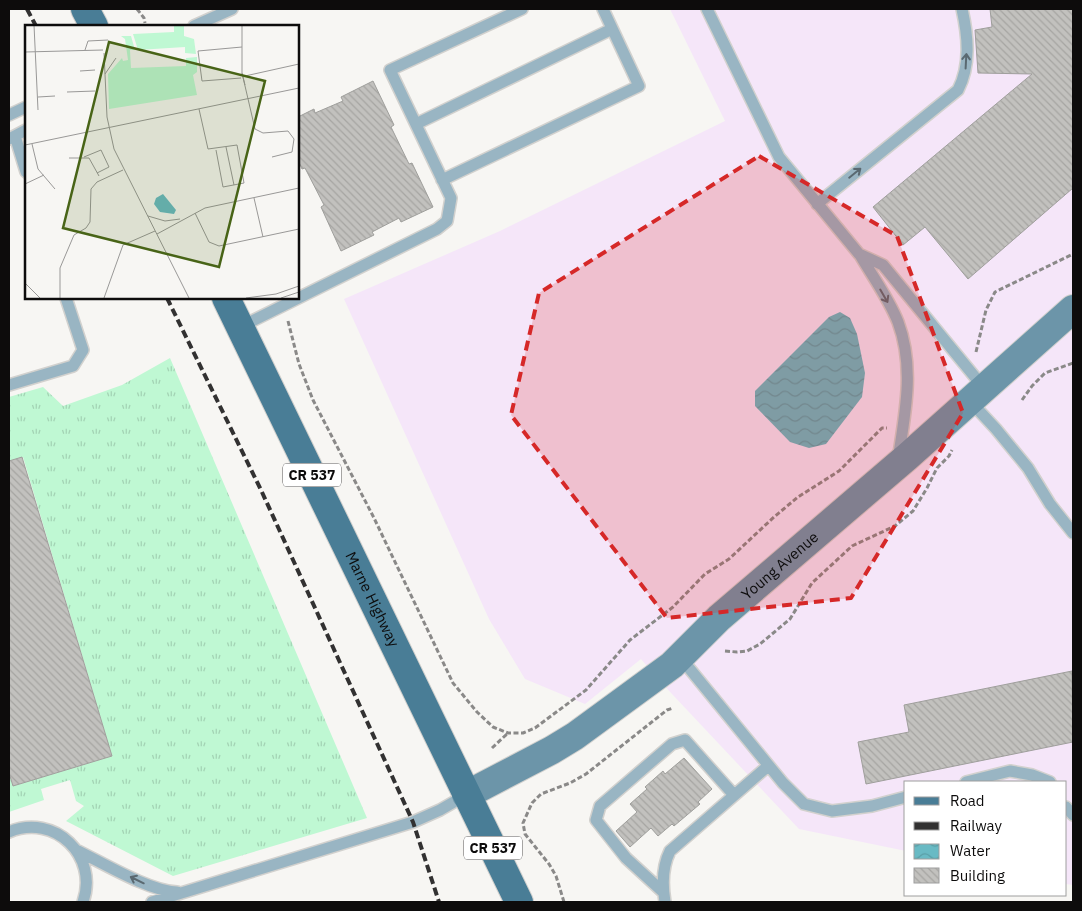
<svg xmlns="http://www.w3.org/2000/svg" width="1082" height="911" viewBox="0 0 1082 911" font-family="'IBM Plex Sans',sans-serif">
  <defs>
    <pattern id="grass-tufts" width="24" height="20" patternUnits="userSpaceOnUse" patternTransform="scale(1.25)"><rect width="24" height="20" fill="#bff8d3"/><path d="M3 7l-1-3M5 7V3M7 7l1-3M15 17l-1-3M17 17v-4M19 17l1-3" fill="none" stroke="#a3d3b4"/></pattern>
    <pattern id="water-waves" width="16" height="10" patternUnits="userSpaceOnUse" patternTransform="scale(1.25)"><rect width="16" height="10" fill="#69bac4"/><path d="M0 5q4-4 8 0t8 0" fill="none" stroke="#5a9fa7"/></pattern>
    <pattern id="building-back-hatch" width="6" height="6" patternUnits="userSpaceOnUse" patternTransform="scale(1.25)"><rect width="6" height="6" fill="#c2c1be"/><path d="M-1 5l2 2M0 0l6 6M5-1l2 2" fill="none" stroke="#a6a5a2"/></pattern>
  </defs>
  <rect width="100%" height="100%" fill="#f7f6f3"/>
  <path fill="#f5e6f9" d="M670,9h403v876l-7,-1v-102h-160v69l-107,-22 -143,-152 -15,-18 -56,45 -60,-25 -36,-60 -145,-320 156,-68 225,-110z"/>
  <path fill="url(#grass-tufts)" d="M170,358l197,460 -194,58 -107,-55 18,-15 -8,-5 -6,-21 -29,9 3,11 -35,12v-39l4,13 99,-30 -89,-299 -14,4v-64l34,-10 20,19 59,-21z"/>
  <path fill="url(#water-waves)" d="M840,312l10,6 7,16 8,39 -3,24 -36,47 -17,4 -19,-6 -35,-36v-15l74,-74z"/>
  <path fill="url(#building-back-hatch)" stroke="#9f9f9c" d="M990,9h83v179l-105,91 -43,-52 -22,18 -30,-38 159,-133 -54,-1 -3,-43 17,-3z
    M373,81l21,44 -3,2 18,37 3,-1 21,44 -32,15 -2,-4 -27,14 2,3 -33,16 -20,-44 3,-2 -19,-37 -3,1 -4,-9v-43l16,-8 1,4 28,-12 -2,-4z
    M22,457l90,299 -99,30 -4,-13v-312z
    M1072,671l1,71 -207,42 -8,-42 51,-10 -5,-27z
    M684,758l28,31 -14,13 2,2 -26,22 -2,-2 -14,12 -7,-8 -21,19 -14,-16 21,-19 -7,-8 17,-15 -2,-2 18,-16 2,3z"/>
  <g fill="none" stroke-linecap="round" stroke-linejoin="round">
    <g stroke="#d2d1ce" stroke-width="14">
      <path id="lane" d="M707,9l72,148 80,97 24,11 101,123
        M194,26l38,-17
        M9,115l17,-8
        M416,124l196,-95
        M15,136l11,36
        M9,139l17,-9
        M442,180l197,-94 -36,-77
        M817,204l141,-114c13,-25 10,-54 4,-81
        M860,255c13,22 29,44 38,67 17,45 7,92 0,138
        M240,327l197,-98 10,-8 4,-23 -61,-128 132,-61
        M9,385l64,-19 10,-16 -17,-52
        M970,401l26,28 32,39 22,36 23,29
        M680,657l103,126 21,21 28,7 40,-5 34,-9
        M966,782l44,-11 22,4 18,7
        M1066,807l7,8
        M9,832c46,-19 90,24 74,70
        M76,850c27,13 73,41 101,42
        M663,892l-37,-34 -30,-38 4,-14 72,-62 13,-4 49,55
        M152,902l261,-80 27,-12 26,-15
        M665,902c-3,-18 -3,-35 5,-51l98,-85"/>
    </g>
    <g stroke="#d2d1ce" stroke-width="30">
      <g id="secondary">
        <path id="s1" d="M466,795l86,-45 23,-14 97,-71 47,-47 188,-161 166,-148"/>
      </g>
    </g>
    <g stroke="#d2d1ce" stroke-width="30">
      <g id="primary">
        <path d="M85,9l9,17"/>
        <path id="s2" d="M226,298l293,604"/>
      </g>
    </g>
    <path stroke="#8a8988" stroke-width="3" stroke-dasharray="5 2.5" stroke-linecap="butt" d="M137,9l7,9 1,5
      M288,321l11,43 14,36 61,118 79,165 24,29 16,15 15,6h15l12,-5 51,-38 44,-50 43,-33 32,-33 24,-15 45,-42 24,-20 41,-26 43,-43h5
      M976,352l10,-42 9,-18 78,-38
      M1022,400l10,-14 13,-13 28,-10
      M725,651l12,1 10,-1 13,-7 30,-25 22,-36 40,-37 43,-20 18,-15 14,-23 10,-20 12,-12 3,-6
      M492,748l16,-15
      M564,902l-8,-26 -7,-12 -24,-30 -2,-11 9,-20 9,-9 29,-11 16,-9 81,-64 6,-2"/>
    <use href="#lane" stroke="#99b5c3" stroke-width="11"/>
    <use href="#secondary" stroke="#6c95a9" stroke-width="28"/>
    <use href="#primary" stroke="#497d96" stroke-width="28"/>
    <path stroke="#323131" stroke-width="4" stroke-dasharray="8 4" stroke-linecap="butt" d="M27,9l9,17
      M167,298l94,192 152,332 26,80"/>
  </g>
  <defs><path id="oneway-shaft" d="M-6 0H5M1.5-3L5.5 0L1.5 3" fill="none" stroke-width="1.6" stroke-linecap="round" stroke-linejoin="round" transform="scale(1.25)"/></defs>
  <g stroke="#5a6971">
    <use href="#oneway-shaft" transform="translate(966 61) rotate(-87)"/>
    <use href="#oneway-shaft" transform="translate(855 173) rotate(-39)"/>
    <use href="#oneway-shaft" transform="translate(884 296) rotate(60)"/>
    <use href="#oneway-shaft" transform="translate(137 880) rotate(-154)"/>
  </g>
  <path fill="#d62828" fill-opacity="0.2" stroke="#d62828" stroke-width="4" stroke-dasharray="10 6" stroke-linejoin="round" d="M759,156l138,80 66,177 -112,185 -184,20 -156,-203 28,-122z"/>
  <g text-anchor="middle" stroke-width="4" stroke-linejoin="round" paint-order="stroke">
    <g fill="#fff" stroke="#565555" stroke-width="1">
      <rect x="283" y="463.5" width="58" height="23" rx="4"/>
      <rect x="464" y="836.5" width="58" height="23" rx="4"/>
    </g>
    <g font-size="14" font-weight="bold" fill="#0d0c0c">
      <text x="312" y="480">CR 537</text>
      <text x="493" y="853">CR 537</text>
    </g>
    <g font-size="15" fill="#0d0c0c" stroke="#fff">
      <text dy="5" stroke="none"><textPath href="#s1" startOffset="391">Young Avenue</textPath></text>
      <text dy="5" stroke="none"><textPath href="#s2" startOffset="335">Marne Highway</textPath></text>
    </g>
  </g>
  <g transform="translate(25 25)">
    <rect width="274" height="274" fill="#f7f6f3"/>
    <path d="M149,0h10v11l10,3 2,15 -11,-1v-6l-47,3 -5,-16 41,-2zM96,11h10l4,14h-5l1,18 55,-2v-8l11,-1v15l-4,3 4,20 -88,14 -1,-35 14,-16 1,3 5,-1 -3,-21z" fill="#bff8d3"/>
    <path d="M138,169l13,16 -2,4 -14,-2 -6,-8 2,-6z" fill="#69bac4"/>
    <path fill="none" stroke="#999897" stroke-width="1" d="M9,0l4,85M60,25l3,-9 20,-1M0,27l78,-2M79,28l3,64 7,32 75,149M55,46l15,-1M217,48v-48M80,49l11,-16M220,51l54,-12M216,53l-39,3 -4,-30 44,-4M220,60l-3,-12 13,56 8,4 25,-2 6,8 -2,13 -20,5M42,67l28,-1M13,72l17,-1M174,84l9,40 29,-4 7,38 -21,4 -7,-37M7,119l6,25 17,20M0,120l274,-57M201,122l8,38M59,132l17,-7 8,17 -12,6M44,133h20l10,18M0,159l19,-9M229,173l9,39M170,188l14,29 10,4 80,-17M123,191l17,5 15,-2M132,209l48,-26 94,-20M0,258l15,15M35,273v-30l14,-33 12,-7 4,-6 1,-33 6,-7 26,-12M79,273l19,-53 32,-14M221,273l30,-4 23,-8M256,273l18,-6"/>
    <path fill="#486417" fill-opacity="0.15" stroke="#486417" stroke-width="2.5" d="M84,17l156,39 -46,186 -156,-39z"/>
    <rect width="274" height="274" fill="none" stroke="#0d0c0c" stroke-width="2.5"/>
  </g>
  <rect width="1082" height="911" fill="none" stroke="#0d0c0c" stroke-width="20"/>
  <rect x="904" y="781" width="162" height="115" fill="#ffffff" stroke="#9e9e9e"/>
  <rect x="914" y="797" width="25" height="8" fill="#497d96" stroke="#9e9e9e"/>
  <text x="950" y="806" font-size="15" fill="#0d0c0c">Road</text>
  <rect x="914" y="822" width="25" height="8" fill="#323131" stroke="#9e9e9e"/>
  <text x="950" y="831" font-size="15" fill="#0d0c0c">Railway</text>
  <rect x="914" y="844" width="25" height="15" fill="url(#water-waves)" stroke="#9e9e9e"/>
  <text x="950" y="856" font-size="15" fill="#0d0c0c">Water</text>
  <rect x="914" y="868" width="25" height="15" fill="url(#building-back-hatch)" stroke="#9e9e9e"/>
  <text x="950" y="881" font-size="15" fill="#0d0c0c">Building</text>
</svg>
